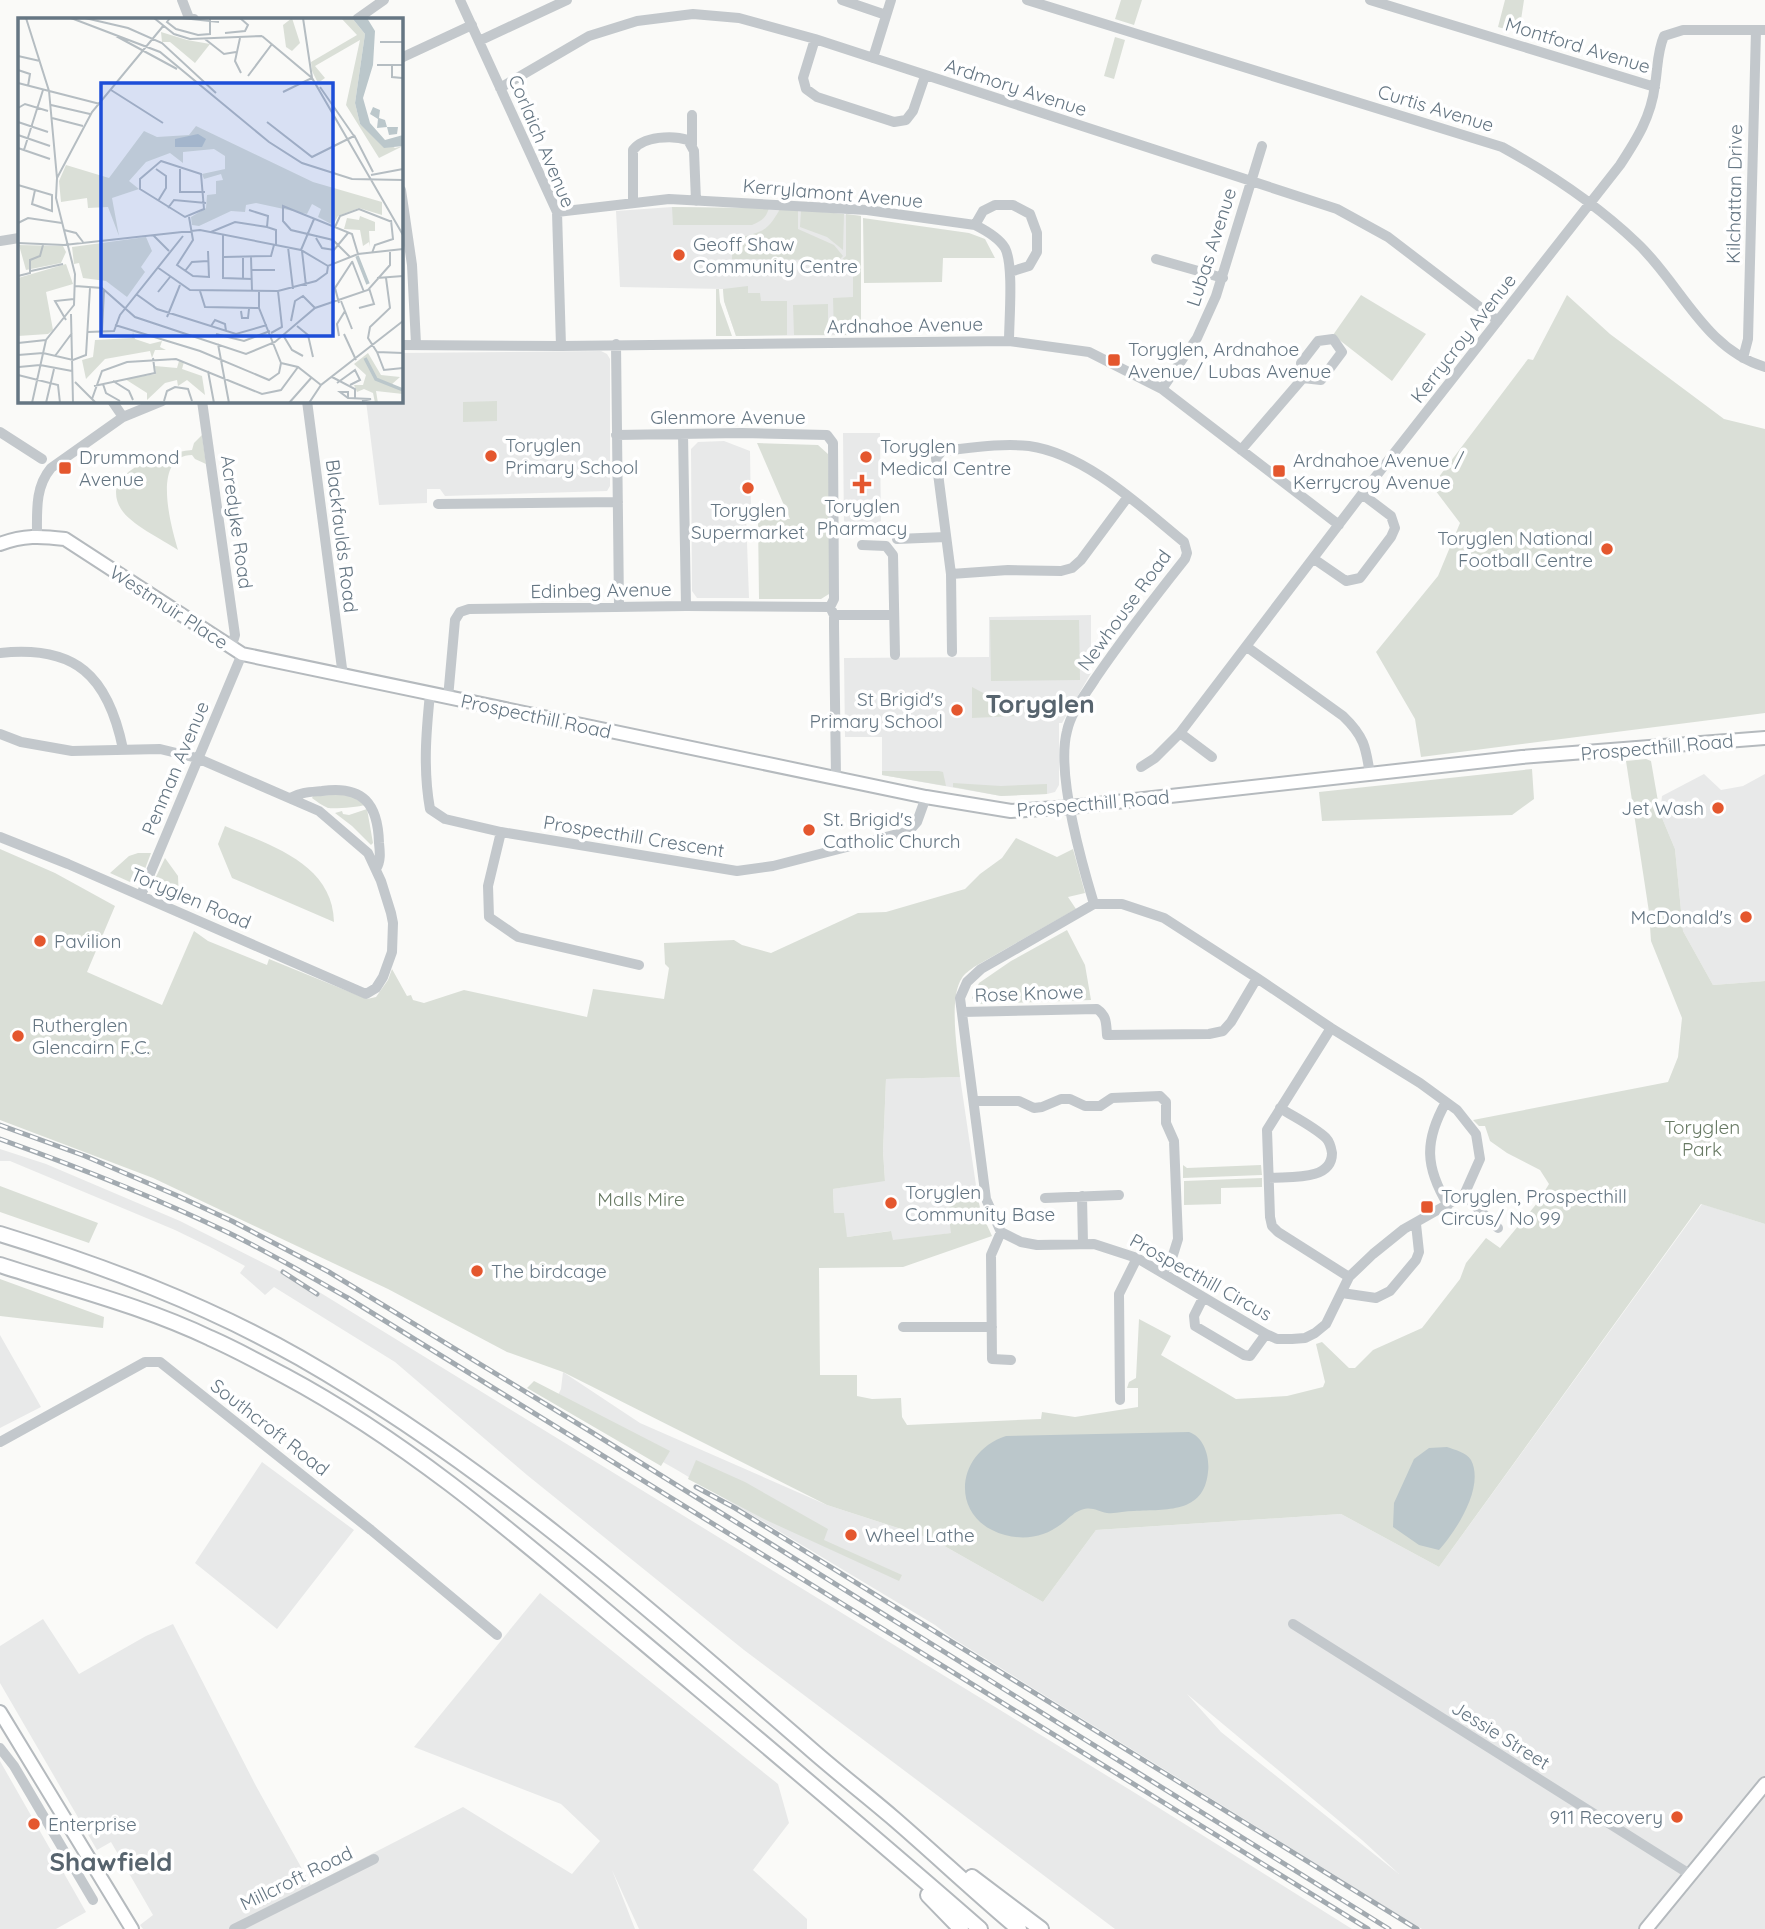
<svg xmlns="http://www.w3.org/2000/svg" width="1765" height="1929" viewBox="0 0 1765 1929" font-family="Quicksand,sans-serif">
  <rect width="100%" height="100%" fill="#fafaf8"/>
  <path fill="#e8e9e9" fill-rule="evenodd" d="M672,207l129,3 60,6v119l-125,1 -12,-35 -1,-12 -103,-2 -4,-76z
    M601,351l6,3 3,5v127l-3,5 -162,5 -5,-7h-13v14l-48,2 -13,-104h35v-48z
    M843,433h37l1,96 -37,-1z
    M724,441l26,10 1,62 -5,1 3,84h-52l-5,-7 -1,-142 7,-7z
    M1091,615v58l-29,50h-3v62l-4,7 -8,2 -46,2 -119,-21v-38h-37l-1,-79 145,-1v-40z
    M1704,774l17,16 22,-4 22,-12v207l-52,4 -30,-54 -8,-82 -15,-36 2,-17z
    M960,1077l18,122 -30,5 4,29 -60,8 -2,-10 -43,6 -13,-24 -1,-24 52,-9 -2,-29 3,-72z
    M0,1149l46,15 134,57 131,66 829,509 212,133h-237l-371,-279 -217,-175 -132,-113 -121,-75 -9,8 -25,-22 5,-7 -35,-19 -35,-17 -165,-69h-10z
    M1702,1204l63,20v705h-343l-470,-291 -17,-13 -258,-155 -122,-69 6,-12 2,-17 77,51 187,82 105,34 111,63 53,-72 245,-16 98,53zM1187,1694l175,146 37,34 -178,-142z
    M0,1335l41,72 -41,21z
    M262,1462l92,68 -77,99 -82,-66z
    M540,1593l238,191 11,39 -36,47 54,49v10h-168l-27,-59 23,59h-492l-3,-4 13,-10 -42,-73 -14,8 -97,-167v-37l43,-27 36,55 67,-38 27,-12 83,162 55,99 152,-78 109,67 28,-33 -39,-37 -147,-57z
    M0,1761l86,151 -30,17h-56z"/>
  <path fill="#dadfd7" d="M1121,0h21l-8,25 -19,-6z
    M1505,0h19l-5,33 -21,-6z
    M1115,37l10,3 -11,39 -10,-3z
    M672,207l97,1c-3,10 -7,13 -17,17h-79z
    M780,209l18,1v19l36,16 9,11 -3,3 -12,1 -96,-1c0,-26 12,-20 29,-28 10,-5 14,-14 19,-22z
    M801,210l43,4 -1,36 -16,-13 -27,-10z
    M846,214l15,2v119h-27l-1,-37 20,-1v-25h-24v-9l10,-1 7,-6z
    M863,218l106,15 16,6 10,19h-52l-1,24 -78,1z
    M748,286v7h12l1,8h26v34l-51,1 -12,-35 -1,-12z
    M716,289h3l1,13 12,34h-16z
    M1361,295l65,39 -34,47 -59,-46z
    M1567,295l43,39 114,85 41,10v284l-344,44 -6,-38 -39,-67 62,-76 22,-53 -28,-37 96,-127 5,1z
    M828,304v31h-34l-1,-30z
    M497,401v20l-34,1v-20z
    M202,435l4,29 -11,-5 -3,-4c-41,1 -21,71 -14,95 -15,-10 -48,-26 -57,-41 -24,-39 47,-57 71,-59l2,-7z
    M757,443l61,2 10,9 2,43 -1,97 -8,5h-62l-1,-80h32z
    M990,620h89l1,60 -89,1z
    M972,687l32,17 12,12 -44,2z
    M1646,759l5,2 9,52 15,36 8,82 30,54 52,-4v243l-64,-20 -262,363 -98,-53 -245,16 -53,72 -111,-63 -105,-34 -264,-133 -56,-20 -119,-63 -235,-111 -153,-58v-271l55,24 60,33 -28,66 75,33 32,-74 14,10 59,24 2,-6 98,40 9,-2 12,-17 4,-11 15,27 4,-1 2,5 11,3 40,-13 123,27 6,-28 71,10 5,-31 -4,-4 -1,-21 70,-3 8,5 29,8 87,-40 28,-1 79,-23 15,-15 22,-16 14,-20 41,19 16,-8 12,44 -17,4 8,12 -102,58c-4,3 -10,7 -12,11 -14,20 -4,76 -2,99l-74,2 -3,72 2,30 -52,8 1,24h10l3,24 44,-6 2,9 58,-7 -4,-30 31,-4 3,13 11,24 -89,31 -84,1 1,107h37v21l15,3 29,-1 1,19 5,8 134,-6 1,-7 33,5 63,-10v-19h-11l2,-6 7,-4 3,-59 32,17 -10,19 75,44 51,-3 36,-9 2,-5 -9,-38 6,-2 27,26h6l18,-18 49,-22 38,-49 6,-16 20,-25 14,10 38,-46 11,-18 -9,-14 -33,-17 -17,-12 -5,-15h-6l-6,-6 195,-38 10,-25 4,-39 -31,-77 -2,-29 -23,-151z
    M1532,769l2,30 -22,16 -190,6 -3,-29z
    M882,771h57l4,1 3,14 -64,-11z
    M953,783l48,3 46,-2v10l-46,2 -48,-9z
    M349,794l16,11c-6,2 -30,4 -37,3 -5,-2 -12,-7 -16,-10l1,-2z
    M367,809l6,34 -2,2 -19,-19 -17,-13 7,-2 1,3 6,1z
    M225,826c44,19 108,37 109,96l-102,-44 -14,-34z
    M138,853h13l-9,24 -12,5 -20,-9 19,-17z
    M165,858l13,18 1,26 -20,-9 -5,-12z
    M1067,930l18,35 6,35 -114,4 -5,-6 7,-15 32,-22z
    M1183,1165l4,3 74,-3 1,10 -79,3z
    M1262,1178v9l-41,1v16l-37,1v-24z
    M0,1186l98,37 -9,20 -89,-31z
    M0,1279l104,38 -1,11 -103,-12z
    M534,1381l136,70 -9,15 -134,-78z
    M696,1460l49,22 83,47 -4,11 78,35 -3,6 -133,-61 -78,-41z"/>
  <path fill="#bbc7cb" d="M1189,1432c15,5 21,25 19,40 -4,42 -42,37 -74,39 -10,0 -18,3 -27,2 -10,-2 -15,-7 -26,-3 -6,2 -11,7 -17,12 -17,14 -37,19 -59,13 -56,-15 -51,-82 1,-99z
    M1447,1447c8,3 19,5 24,13 14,27 -15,71 -32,90l-20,-5 -26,-18 1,-24 20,-44 15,-11z"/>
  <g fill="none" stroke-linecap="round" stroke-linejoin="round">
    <g stroke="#b5babe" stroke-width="16">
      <path id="major" d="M0,544c23,-9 41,-8 65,-5l177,115 684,143 85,14 60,-4 451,-50 243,-19
        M0,1712l132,217
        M1646,1929l119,-145"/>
    </g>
    <g stroke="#b4b9bd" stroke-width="18">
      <path id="highway" d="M0,1234c104,32 205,70 300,124 187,107 344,247 506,387 28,25 58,48 86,72 43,37 84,76 127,112
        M0,1265c70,23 143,41 210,73 25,11 51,25 75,38 129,69 240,167 352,261 115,97 230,193 343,292
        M972,1877l69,52
        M928,1895l33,34"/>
    </g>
    <path stroke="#c3c8cc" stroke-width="10" d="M182,0l7,18 5,1
      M460,0l97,212 4,134
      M842,0l44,15
      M1027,0l475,147c49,27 94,57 135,96 43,40 67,106 128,124
      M1370,0l285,87
      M357,19l27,-19
      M815,39l-12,39 3,11 11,8 77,25 12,-2 7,-9 12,-35
      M479,41l88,-41
      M401,58l71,-33
      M873,58l18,-58
      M500,88l89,-52 48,-15 56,-7 46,4 76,21 522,170 51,28 110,84
      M692,115v30
      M401,190l11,75 4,79
      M633,203v-53c10,-14 40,-15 55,-10l6,11 2,50
      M557,212l112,-13 198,11 108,15c10,5 24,13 30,23 9,17 4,72 4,93
      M975,225l8,-14 12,-6h18l17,9 7,19v19l-8,14 -19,6
      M0,241l19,-3
      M1156,259l67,19
      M616,344l3,262
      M401,345l160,1 448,-5 80,11 73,37 177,136
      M1743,358l5,-19 8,-309
      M1162,389l35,-51 19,-42 46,-150
      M112,401l11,16
      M202,401l33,234 -4,13
      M307,401l36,275
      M0,432l42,27
      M683,434l3,172
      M616,435l125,-2 86,2 6,8 1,156 -4,8 4,8v11l2,152
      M1241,450l62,-72 -2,-15 17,-22 15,-2 9,13 -21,28 -18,-2
      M438,504l180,-2
      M37,535c0,-24 -2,-48 14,-67l72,-51 39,-16
      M897,539l49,-2
      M862,545l24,1 7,9 2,100
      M1314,559l32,22 14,-3 31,-41 4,-9 -4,-12 -29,-22
      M951,574l57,-4 53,1 11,-3 9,-8 46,-62
      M834,615h60
      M1247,647l96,69c21,20 23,31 27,59
      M952,652l-1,-78 -15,-116 6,-7c29,-3 58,-8 87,-5 57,8 112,61 155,96l3,11 -2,6c-31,39 -62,79 -90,120 -10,16 -24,33 -28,52 -11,42 14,130 27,173
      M0,653c76,-8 108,23 123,96
      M430,694c-4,39 -7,76 0,115l15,10 56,13 236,39 36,-5 136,-35 8,-9 9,-25
      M448,698l7,-78 5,-8 9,-3 217,-3 144,1
      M1180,733l32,24
      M0,734l21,8 51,9 88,-2 37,9 122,53 49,42 13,28 10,32 2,10 -1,29 -9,25 -7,11 -10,6 -298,-130 -68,-27
      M1141,767l14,-9 25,-25 182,-239 258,-329c17,-26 31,-48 35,-80 3,-18 2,-33 9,-49l19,-6h82
      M290,798c10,-6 21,-6 32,-7 41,-6 56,13 57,52 1,9 2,18 -3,26
      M501,832l-13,54 1,31 29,20 121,28
      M141,895l101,-241
      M1094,904h28l42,14 93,60 74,50 89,55 37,27 19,24 4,25 -16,36 -60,34 -31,25 -24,23 -23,47 -11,9 -10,5 -13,1h-15l-11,-5 -129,-76 -43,-14 -57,1 -16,-3 -20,-10 -15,-33 -26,-201 7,-16 14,-13z
      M962,1012l135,-3c10,7 9,14 10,26l102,-1 14,-3 8,-9 26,-44
      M1331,1028l-64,102 3,87 2,9 6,6 71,45
      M975,1101h44l15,7 8,-1 19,-8h9l15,7h15l12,-8 48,-2 6,6v21l8,18 4,98 -5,16 -10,17
      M1446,1102c-22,39 -21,65 2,103
      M1269,1178c19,-2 63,4 63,-25 -1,-6 -2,-11 -6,-15 -13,-12 -32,-21 -46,-30
      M1464,1195l34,33
      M1082,1196l1,48
      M1045,1198l74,-3
      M1001,1232l-10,23 1,104 19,1
      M1342,1293l34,5 14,-7 26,-31 3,-8 -3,-28
      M1203,1298l-9,18 1,10 49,29 6,1 16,-22
      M903,1327h89
      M1120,1400l-1,-106 18,-36
      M0,1442l145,-80h15l211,168 126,105
      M1293,1624l398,251
      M0,1748l14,18 79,134
      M234,1929l140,-70"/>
    <use href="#major" stroke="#fff" stroke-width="12"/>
    <use href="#highway" stroke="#fff" stroke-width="14"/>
    <g stroke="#a2aab0" stroke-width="5">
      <path id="rail" d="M0,1125l85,31 93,40 54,25 97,51 264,161 796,496
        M0,1139c78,28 155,58 229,94 41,20 80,43 119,65l1020,631
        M283,1272l34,22
        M696,1487l39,21 682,421"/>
    </g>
    <use href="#rail" stroke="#fff" stroke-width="2.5" stroke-dasharray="8" stroke-linecap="butt"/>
  </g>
  <g fill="#e4572e" stroke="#fff" stroke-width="2.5">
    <circle cx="679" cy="255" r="7"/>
    <rect x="1107" y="353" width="14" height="14" rx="3.5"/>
    <circle cx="491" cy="456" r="7"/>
    <circle cx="866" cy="457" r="7"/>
    <rect x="58" y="461" width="14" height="14" rx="3.5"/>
    <rect x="1272" y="464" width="14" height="14" rx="3.5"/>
    <path d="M858.5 473.5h7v7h7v7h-7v7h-7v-7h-7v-7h7z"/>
    <circle cx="748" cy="488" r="7"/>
    <circle cx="1607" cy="549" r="7"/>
    <circle cx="957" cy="710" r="7"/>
    <circle cx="1718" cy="808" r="7"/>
    <circle cx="809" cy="830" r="7"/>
    <circle cx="1746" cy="917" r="7"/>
    <circle cx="40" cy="941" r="7"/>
    <circle cx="18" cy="1036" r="7"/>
    <circle cx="891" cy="1203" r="7"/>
    <rect x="1420" y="1200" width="14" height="14" rx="3.5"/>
    <circle cx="477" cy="1271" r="7"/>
    <circle cx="851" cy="1535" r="7"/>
    <circle cx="1677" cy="1817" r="7"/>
    <circle cx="34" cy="1824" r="7"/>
  </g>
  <g text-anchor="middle" stroke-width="7" stroke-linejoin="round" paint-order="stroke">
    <g font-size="19" fill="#657683" stroke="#fff">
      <text transform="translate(1578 45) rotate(17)" y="7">Montford Avenue</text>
      <text transform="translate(1016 87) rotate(18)" y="7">Ardmory Avenue</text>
      <text transform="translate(1436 108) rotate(17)" y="7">Curtis Avenue</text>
      <text transform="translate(542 141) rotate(67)" y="7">Corlaich Avenue</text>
      <text transform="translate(833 193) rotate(5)" y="7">Kerrylamont Avenue</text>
      <text transform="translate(1734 194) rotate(-89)" y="7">Kilchattan Drive</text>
      <text transform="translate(1211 247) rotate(-72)" y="7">Lubas Avenue</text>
      <text transform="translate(905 325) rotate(-1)" y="7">Ardnahoe Avenue</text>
      <text transform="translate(1463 338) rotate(-52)" y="7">Kerrycroy Avenue</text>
      <text x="728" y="424">Glenmore Avenue</text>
      <text transform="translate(237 522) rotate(82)" y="7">Acredyke Road</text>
      <text transform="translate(342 536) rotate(83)" y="7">Blackfaulds Road</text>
      <text transform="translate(601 590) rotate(-1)" y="7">Edinbeg Avenue</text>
      <text transform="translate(169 607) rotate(33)" y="7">Westmuir Place</text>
      <text transform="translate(1124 610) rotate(-54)" y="7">Newhouse Road</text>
      <text transform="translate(536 716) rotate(12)" y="7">Prospecthill Road</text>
      <text transform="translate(1657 747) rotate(-5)" y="7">Prospecthill Road</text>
      <text transform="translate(175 768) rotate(-67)" y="7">Penman Avenue</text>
      <text transform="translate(1093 803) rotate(-5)" y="7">Prospecthill Road</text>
      <text transform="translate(634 836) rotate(9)" y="7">Prospecthill Crescent</text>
      <text transform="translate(191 898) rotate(23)" y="7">Toryglen Road</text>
      <text transform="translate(1029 993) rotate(-2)" y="7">Rose Knowe</text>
      <text transform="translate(1201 1277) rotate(29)" y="7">Prospecthill Circus</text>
      <text transform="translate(270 1427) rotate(38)" y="7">Southcroft Road</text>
      <text transform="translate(1501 1735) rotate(32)" y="7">Jessie Street</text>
      <text transform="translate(296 1878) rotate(-26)" y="7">Millcroft Road</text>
    </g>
    <g font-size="19" fill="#657683" stroke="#fff" text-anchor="start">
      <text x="693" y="251">Geoff Shaw<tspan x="693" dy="22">Community Centre</tspan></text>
      <text x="1128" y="356">Toryglen, Ardnahoe<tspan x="1128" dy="22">Avenue/ Lubas Avenue</tspan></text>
      <text x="505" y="452">Toryglen<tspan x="505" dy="22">Primary School</tspan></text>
      <text x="880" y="453">Toryglen<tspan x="880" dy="22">Medical Centre</tspan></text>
      <text x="79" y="464">Drummond<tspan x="79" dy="22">Avenue</tspan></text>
      <text x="1293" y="467">Ardnahoe Avenue /<tspan x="1293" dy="22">Kerrycroy Avenue</tspan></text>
      <text x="862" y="513" text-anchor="middle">Toryglen<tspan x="862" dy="22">Pharmacy</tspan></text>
      <text x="748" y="517" text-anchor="middle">Toryglen<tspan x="748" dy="22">Supermarket</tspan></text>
      <text x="1593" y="545" text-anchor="end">Toryglen National<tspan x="1593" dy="22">Football Centre</tspan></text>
      <text x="943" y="706" text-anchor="end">St Brigid's<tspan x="943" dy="22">Primary School</tspan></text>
      <text x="1704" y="815" text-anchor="end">Jet Wash</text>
      <text x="823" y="826">St. Brigid's<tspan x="823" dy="22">Catholic Church</tspan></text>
      <text x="1732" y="924" text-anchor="end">McDonald's</text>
      <text x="54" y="948">Pavilion</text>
      <text x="32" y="1032">Rutherglen<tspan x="32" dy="22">Glencairn F.C.</tspan></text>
      <text x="905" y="1199">Toryglen<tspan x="905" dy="22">Community Base</tspan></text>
      <text x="1441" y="1203">Toryglen, Prospecthill<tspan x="1441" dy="22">Circus/ No 99</tspan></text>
      <text x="491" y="1278">The birdcage</text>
      <text x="865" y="1542">Wheel Lathe</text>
      <text x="1663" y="1824" text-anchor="end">911 Recovery</text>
      <text x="48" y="1831">Enterprise</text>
    </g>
    <g font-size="19" fill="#687a64" stroke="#fff">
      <text x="1702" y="1134">Toryglen<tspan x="1702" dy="22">Park</tspan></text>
      <text x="641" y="1206">Malls Mire</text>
    </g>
    <g font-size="26" font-weight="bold" fill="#57646e" stroke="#fff">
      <text x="1040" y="713">Toryglen</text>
      <text x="111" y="1871">Shawfield</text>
    </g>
  </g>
  <g transform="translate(18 18)">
    <rect width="385" height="385" fill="#fafaf8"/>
    <path d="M274,0l8,25 -8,8 -6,-4 -3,-22zM323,0h11l13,16 -10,69 5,21 35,24 8,-2 -24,12 -33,-53 14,-65 -45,26 10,12 -7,5 -6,-12 -1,-9 46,-27zM143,14l26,8 23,4 -15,19 -25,-21h-8zM178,108l117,56 69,20v13l-23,-7 -21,8 -5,9 -15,-8 3,-8 -9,-5 -5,10 -51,-11 -10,2 -1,7 -14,-1 -32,15 -7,-1 -1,-8 15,-9 1,-13 9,-1v-13l7,-1 -2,-6 -17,5 -2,-5 23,-5v-13l-11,-7 -31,3v11l-13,-10 -24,9 -17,19 10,8 -27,9 7,38 -11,-29 -20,1 -1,-10 -26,4 -2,-21 7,-16 43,13 35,-47 13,6 32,-2zM342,198l15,6v9h-6l1,16 -1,-5 -6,4 -3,-16 -16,-1 3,-11 12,2zM128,219l6,14 -11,16 4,5 -18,25 -21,-16 -23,-3 -4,-15 -5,1 -2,-17zM1,227l44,1 3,6 -5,11 -35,7zM48,246l7,20 -27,8 7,38 -5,4 -30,2v-58zM115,314l2,7 15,5 12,-3 -2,6 6,3h-11l-3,8 -2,-7 -45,8 -19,20 -4,-19 11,-3 2,-17 37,-2zM350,335l13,22 19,2 -9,8 12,4v5l-27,-3 2,12h-3l-2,-10 -9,-4 -7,3 -3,-7h9l3,-10 -12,-11zM161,343l5,1 -2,7 20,7 3,19 -18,-15 -9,6 -1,-6 -12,3 -18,17v-7l-22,-14 31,-5 -1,-8 22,2z" fill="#dadfd7"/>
    <path d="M334,0h15l8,13 -2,34 -10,33 7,25 15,17 18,-5v11l-19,2 -24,-24 -5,-21 10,-69zM355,89l7,3 -1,8 6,2 2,7h11l-1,7 -8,1 -2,-8 -10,1 1,-9 -8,-5zM180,116l8,5 -4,8h-27v-8z" fill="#bbc7cb"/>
    <path fill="none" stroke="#bbc7cb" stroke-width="3.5" d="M339,238l11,28M347,340l11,21 27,11"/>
    <path fill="none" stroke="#b5bdc2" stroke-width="2" d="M8,0l23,73 8,87M53,0l89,34 109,90 33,21 50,16 51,1M67,0l43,10 34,15 54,50M136,0l20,16 16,5 72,-3M152,0l-3,4 9,7 22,6 12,-1v-16M164,0l37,4M207,15l20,-2 3,-6 -8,-7M98,18l61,33M244,18l50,42 91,157M222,20l-5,23 6,12M187,21l19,15 12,-2M362,24h23M0,38l22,5M359,47h26M374,47v12l10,1M0,52l12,4 -2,12M230,58l24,-32M0,65l82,21M385,65v-25M93,72l52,33M265,74l29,-14 -9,-60M33,87l39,9M0,90l7,-4 23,7M34,100l31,8M0,104l30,10M249,104l45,35 42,-21 -34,-49M0,117l32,11M336,117l19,37M0,130l32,11M6,132l19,-60M143,143l40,13 3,35 -19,8 -45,-28v-10zM138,151l10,7v12l-8,13M162,151v23h25M353,157l32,-6M0,167l34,10v16l-20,-7 3,-14M150,190l6,-8 32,3M231,192l19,6 -1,11M171,199l4,23 -16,25 16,11 16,1 -1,-26M0,205l10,-5 34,5M317,209l5,-11 19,-7 33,13M46,212l12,3 7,9M193,214l24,-10 32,5 9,3v15M205,216v44l29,1M135,217l16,16M298,220l6,10 12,2 14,-17M0,225l46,2 136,-15 101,20 27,16 30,-12 45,-5M270,229l5,42M283,232l13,-31M284,233l4,35M354,235l3,-8 18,-6 -2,-19M206,239l47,-1 3,-11M225,239v22M233,239l1,34M332,239l-17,-17 -42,-10 -8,-9v-15l69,28 6,20M334,243l12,31M139,249l33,23 88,1 38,-10 11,-8 1,-7M234,252h23M13,253l32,-7M167,253l7,-9 16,-1M0,258l12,-3v-13l10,-4 3,-11M359,260l26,-2M368,260l4,30 -20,19 -2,11 9,14 26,1M57,268l27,2 33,29 111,37 29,-12 40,-34 53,-18 22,-25v-13M144,269l-4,5 12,-15M182,273l5,16 54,1M118,276l21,15 79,25 31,-9M323,283l11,28M321,285l-4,-15 17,-26M341,290l15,-4 -5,-16M223,293l1,7h6l1,-9M53,296l2,89M149,299l13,-32M48,302l-11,-19 19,-2M273,303l4,-20 8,-5 12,12M97,307l85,26 69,29 10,-7 2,-10 -22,-55v-17M193,308l4,-6 10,4 1,7M279,308l11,9 5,22M70,314l26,-1 6,-16 63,-79M84,314l2,-43M253,315l11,-6 -4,-36M198,316l28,7 26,-10M326,316l12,26M265,317l9,15 11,6M321,318l-2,-12 8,-13M0,325l28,-3M200,326l11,59M359,334l7,18 19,-2M0,337l25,-2 30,7 13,-5 4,-67M0,338v32M37,338l17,-23M263,345l17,4 23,18M1,349l21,-2 32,6M190,353l6,32M0,357l40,10 2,18M314,359l23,12v10M95,363l16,10 4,9M57,364l21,21M319,365l18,-13 5,10 -10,5M85,366l3,9 14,8M76,368l61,-13 -2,-15M330,380v-6h-8l8,6 23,1 -9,2M74,381l10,-28 25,-9 49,-3 86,35 19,-4 17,-23M146,383l3,-10 8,-4 13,2 4,12M14,385l14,-63 28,-35 1,-31 -19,-76 1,-20 35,-66 72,-87M28,385l8,-34M100,385h92M271,385l23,-26M291,385l12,-18 82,-64"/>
    <path fill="#1d4ed8" fill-opacity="0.15" stroke="#1d4ed8" stroke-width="3.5" d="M83,65h232v253h-232z"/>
    <rect width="385" height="385" fill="none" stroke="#657683" stroke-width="3.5"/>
  </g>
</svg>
